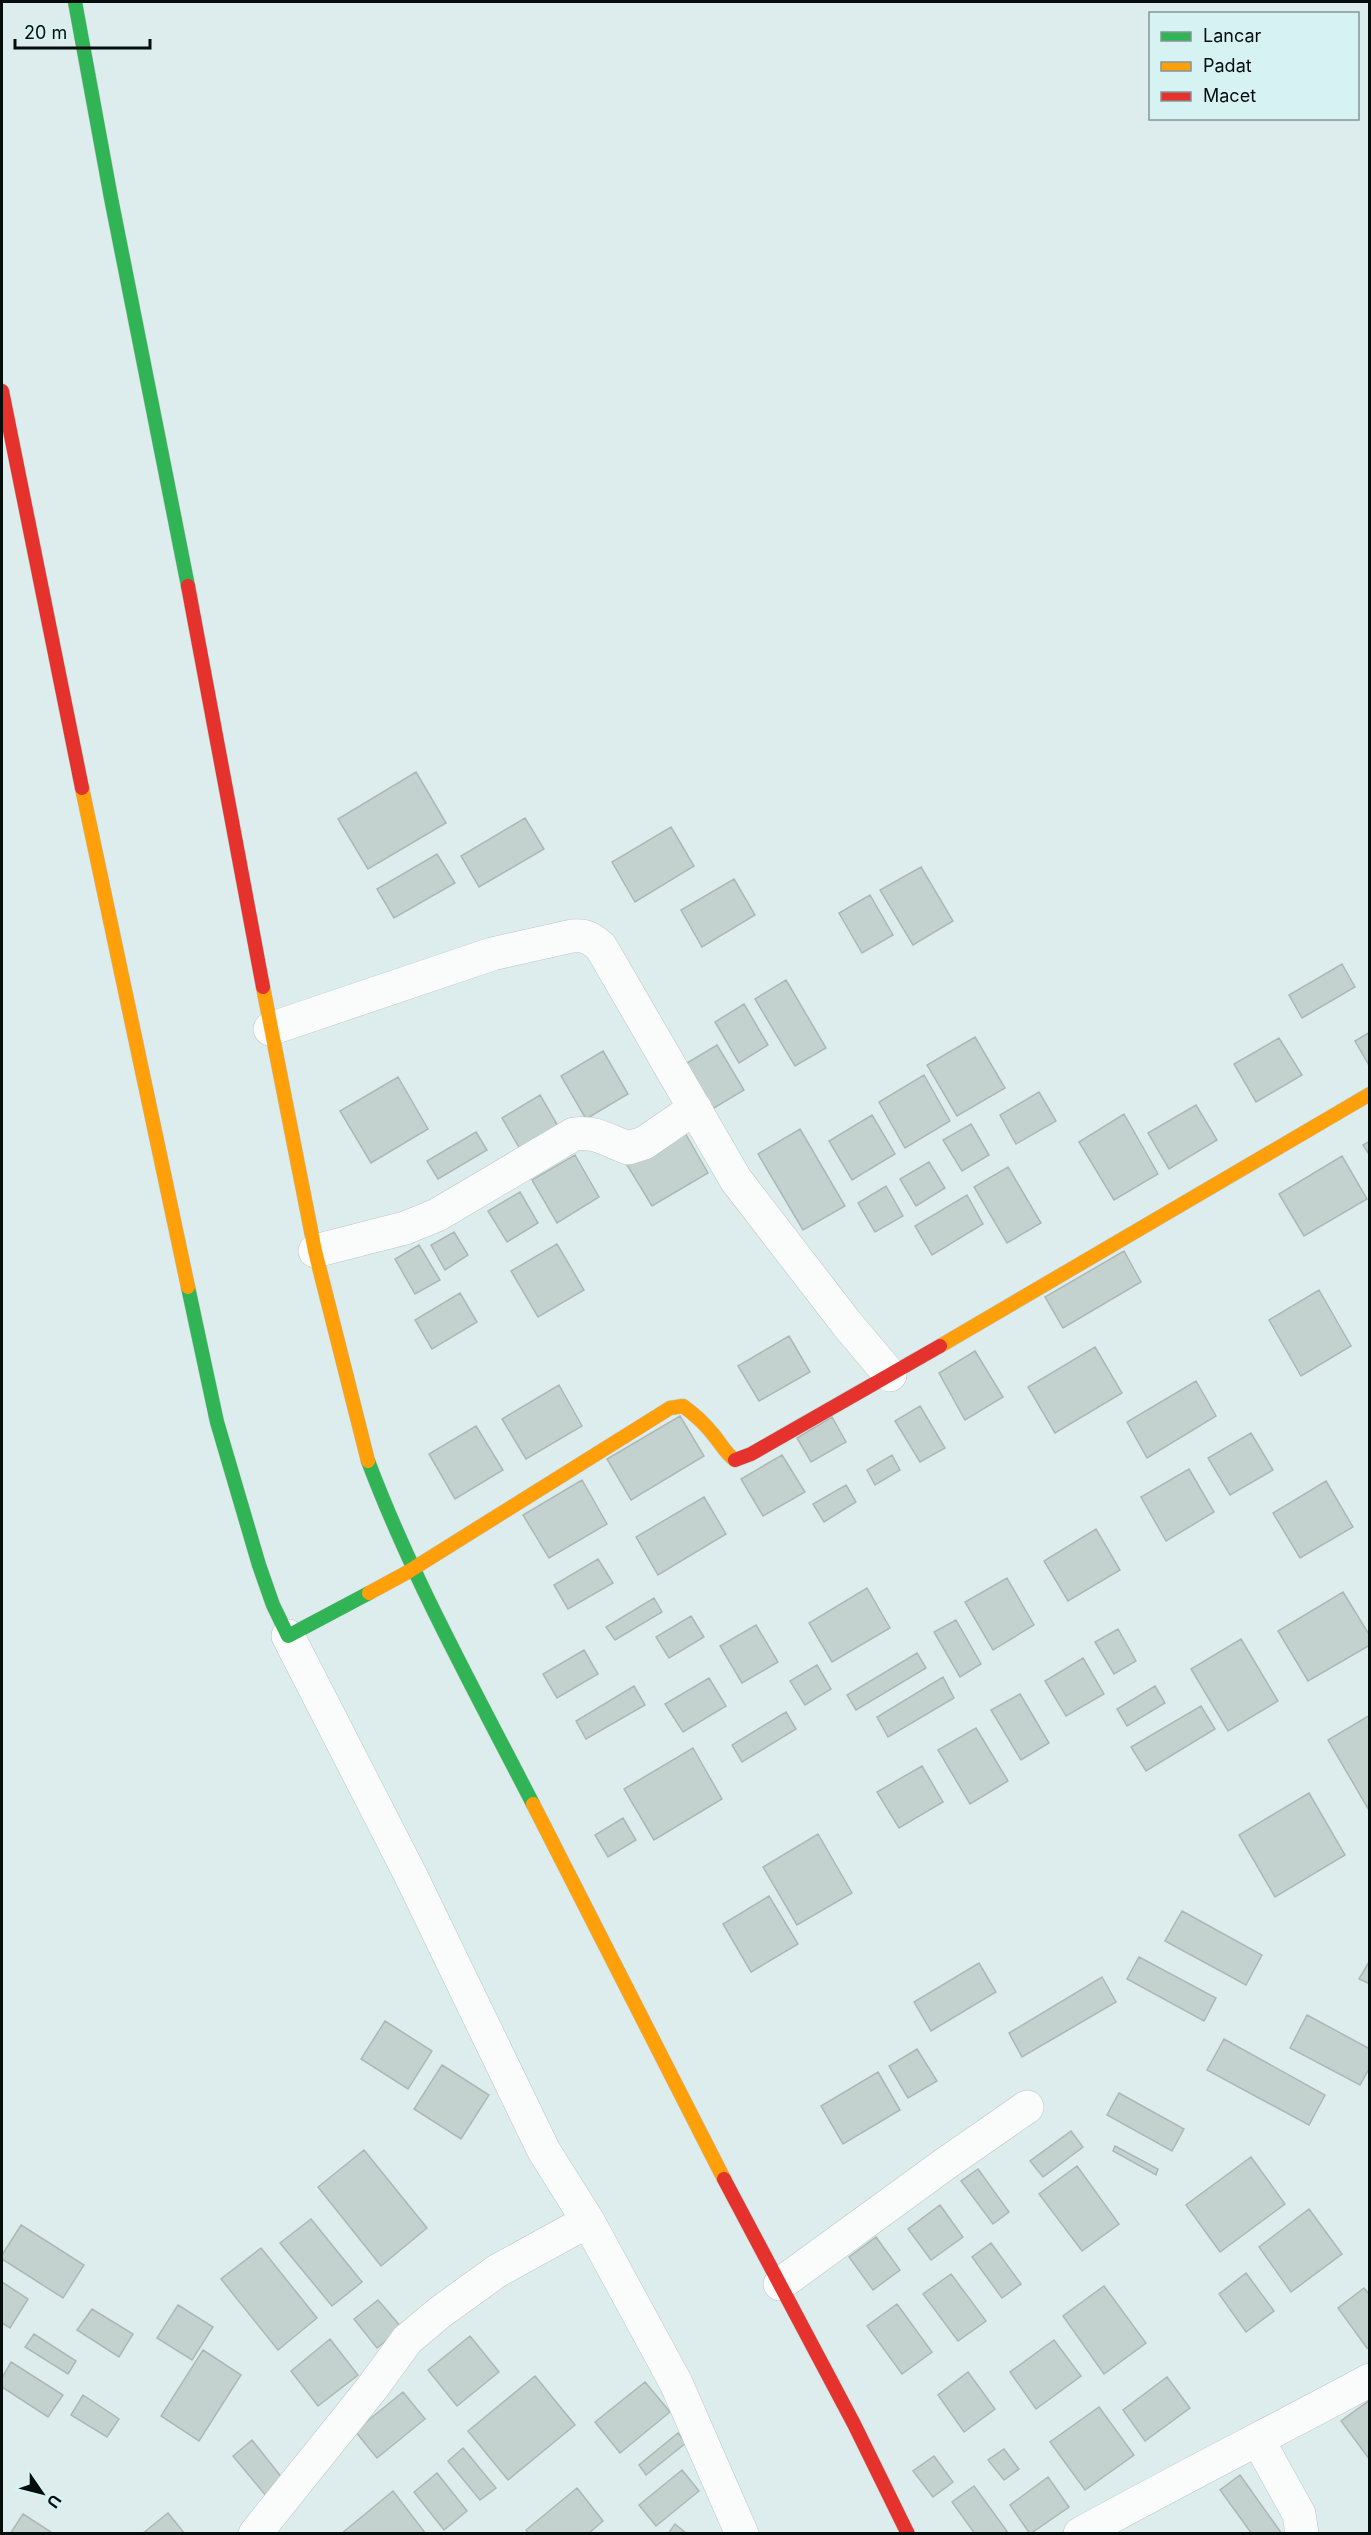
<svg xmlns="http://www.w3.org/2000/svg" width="1371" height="2535" viewBox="0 0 1371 2535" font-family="Inter,sans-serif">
  <rect width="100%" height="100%" fill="#ddecec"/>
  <path fill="#c3d2ce" stroke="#adb8b6" stroke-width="1.5" d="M416,772l30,51 -78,46 -30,-50z
    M525,818l19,31 -65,38 -18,-31z
    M671,827l23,39 -59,36 -23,-40z
    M437,854l18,29 -61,35 -17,-29z
    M921,867l32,54 -40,24 -33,-55z
    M734,879l21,36 -53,32 -21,-37z
    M870,895l23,40 -31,18 -23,-40z
    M1342,964l13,23 -53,31 -13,-23z
    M786,980l40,68 -31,18 -40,-67z
    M744,1004l24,41 -29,18 -24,-41z
    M1370,1032v35l-15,-26z
    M975,1037l30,51 -48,28 -30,-51z
    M1279,1038l23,37 -46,27 -22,-38z
    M717,1045l27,45 -40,24 -27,-45z
    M603,1051l25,43 -42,25 -25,-43z
    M924,1075l26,46 -45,27 -26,-46z
    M398,1077l30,52 -57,34 -31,-52z
    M1039,1092l17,29 -40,23 -16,-29z
    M540,1095l22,38 -38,23 -22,-38z
    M1196,1105l21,35 -48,29 -21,-36z
    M1124,1114l34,60 -44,26 -35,-58z
    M872,1115l23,39 -43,26 -23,-39z
    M971,1124l18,31 -27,16 -19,-31z
    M800,1129l45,77 -42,24 -45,-76z
    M684,1131l24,42 -56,33 -25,-41z
    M476,1132l11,18 -49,29 -11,-18z
    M1370,1141v15l-7,-11z
    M575,1155l24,42 -42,26 -25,-43z
    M1342,1156l25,43 -63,37 -25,-42z
    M929,1162l16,26 -29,18 -16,-27z
    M1008,1167l33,56 -34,20 -33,-56z
    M886,1186l17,30 -28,16 -17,-29z
    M520,1192l18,31 -31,19 -19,-31z
    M967,1195l16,29 -51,31 -17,-29z
    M454,1232l14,23 -23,15 -14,-25z
    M557,1244l27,46 -46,27 -27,-46z
    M419,1245l21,35 -25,14 -20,-35z
    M1124,1251l17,31 -78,46 -18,-31z
    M1319,1290l32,56 -50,30 -32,-56z
    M460,1293l17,29 -45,27 -17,-29z
    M789,1336l21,36 -51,29 -21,-35z
    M1095,1347l27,46 -67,40 -27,-46z
    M975,1351l28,46 -38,23 -26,-47z
    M1196,1381l20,35 -69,42 -20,-36z
    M559,1385l23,41 -56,33 -24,-40z
    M920,1406l25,42 -25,14 -25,-41z
    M680,1416l24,40 -73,44 -24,-41z
    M832,1417l14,25 -35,20 -14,-24z
    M476,1426l27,44 -48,29 -26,-45z
    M1251,1433l22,37 -43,25 -22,-37z
    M782,1455l23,37 -42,24 -22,-37z
    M892,1455l8,15 -25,15 -8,-15z
    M1189,1469l25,43 -48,29 -25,-44z
    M582,1480l25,44 -58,34 -26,-43z
    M1326,1481l27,46 -53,31 -27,-45z
    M846,1485l10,17 -32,20 -11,-18z
    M704,1497l22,37 -68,41 -22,-38z
    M1096,1529l24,41 -52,31 -24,-40z
    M598,1559l15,24 -45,26 -14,-24z
    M1007,1578l27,47 -41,25 -28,-48z
    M867,1588l23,40 -58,34 -23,-39z
    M1343,1592l27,44v9l-62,36 -30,-50z
    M654,1598l8,14 -47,28 -9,-13z
    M691,1616l13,21 -35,21 -13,-21z
    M956,1620l25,44 -21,13 -26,-45z
    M756,1625l22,37 -36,21 -22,-37z
    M1118,1629l18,32 -22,13 -19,-32z
    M1241,1639l37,62 -50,30 -37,-62z
    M584,1650l14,24 -41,24 -14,-24z
    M917,1653l9,15 -70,42 -9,-15z
    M1083,1658l21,36 -38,22 -21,-35z
    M817,1665l14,24 -26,16 -15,-24z
    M943,1677l11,21 -66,39 -11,-20z
    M709,1678l17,28 -43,26 -18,-28z
    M634,1686l11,19 -59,34 -10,-18z
    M1155,1686l10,17 -38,23 -10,-17z
    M1020,1694l29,49 -28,17 -30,-50z
    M1201,1706l14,23 -69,42 -15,-24z
    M786,1712l10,17 -54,33 -10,-17z
    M1370,1715v97l-42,-72z
    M976,1728l32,53 -38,23 -32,-54z
    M693,1748l29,51 -68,41 -30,-51z
    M922,1766l21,36 -44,26 -22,-36z
    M1309,1793l36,62 -70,42 -36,-62z
    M623,1818l13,22 -28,17 -13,-22z
    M818,1834l34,59 -55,32 -34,-58z
    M769,1896l29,48 -47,28 -28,-48z
    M1182,1911l80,44 -16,30 -81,-44z
    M1139,1957l77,41 -12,23 -77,-42z
    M1370,1960v24l-11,-5z
    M979,1963l17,29 -65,39 -17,-29z
    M1102,1977l14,25 -94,55 -13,-24z
    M1307,2015l63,34v18l-10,18 -70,-37z
    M385,2021l47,30 -24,38 -47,-30z
    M1224,2039l101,56 -16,30 -102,-55z
    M917,2049l20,32 -29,17 -19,-32z
    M442,2065l47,30 -28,44 -47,-30z
    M878,2072l22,38 -57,34 -22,-38z
    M1119,2093l65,36 -12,22 -65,-36z
    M1071,2131l12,16 -40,30 -13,-16z
    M1115,2146l43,23 -2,6 -43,-24z
    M364,2150l63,78 -46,38 -63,-79z
    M1251,2157l34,47 -65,48 -34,-47z
    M1077,2166l42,58 -37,27 -43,-57z
    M978,2169l31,43 -16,12 -32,-43z
    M940,2205l23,32 -32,23 -23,-31z
    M1309,2209l33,45 -51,38 -32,-45z
    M311,2219l51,63 -30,24 -52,-63z
    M21,2225l63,40 -21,33 -61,-39v-4z
    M876,2237l24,33 -27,20 -24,-33z
    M991,2243l30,41 -19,14 -30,-41z
    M261,2248l56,70 -39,32 -57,-71z
    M1246,2273l28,38 -28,21 -27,-38z
    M951,2274l35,47 -28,20 -35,-47z
    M2,2282l26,17 -18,29 -8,-5z
    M1104,2286l42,57 -42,31 -41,-58z
    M1364,2288l6,7v52l-3,1 -29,-40z
    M378,2300l24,28 -25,20 -23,-29z
    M897,2304l35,48 -30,22 -35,-48z
    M178,2305l35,22 -21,33 -35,-22z
    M92,2309l41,25 -14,23 -42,-27z
    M34,2334l42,27 -8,13 -43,-27z
    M470,2336l29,36 -42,34 -29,-36z
    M330,2339l28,36 -40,31 -27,-35z
    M1054,2340l27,36 -45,33 -26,-37z
    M203,2350l38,25 -42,66 -38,-25z
    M11,2362l52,33 -15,22 -46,-30v-9z
    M968,2372l27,37 -31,23 -26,-37z
    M535,2376l40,49 -67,55 -40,-49z
    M1167,2377l23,31 -45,33 -22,-31z
    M645,2382l25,30 -50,41 -25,-31z
    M403,2392l22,27 -48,39 -22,-27z
    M83,2395l36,24 -12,18 -36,-22z
    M1370,2400v60l-29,-39z
    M1099,2407l35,48 -49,35 -35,-48z
    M678,2433l8,10 -40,32 -7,-10z
    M252,2440l38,48 -18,15 -39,-47z
    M463,2448l33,40 -16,12 -32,-39z
    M1004,2449l15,20 -15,11 -16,-20z
    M934,2456l19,26 -20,15 -20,-26z
    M682,2470l17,21 -43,35 -17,-21z
    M437,2473l30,38 -23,19 -30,-38z
    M1240,2475l42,59h-30l-32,-44z
    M1048,2477l21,30 -39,27 -20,-29z
    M974,2486l35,48h-34l-23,-32z
    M577,2488l26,33 -15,13h-59l-3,-4z
    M393,2491l33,43h-85z
    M168,2513l17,21h-43z
    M23,2514l28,18 -1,2h-40z
    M675,2524l12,10h-19z"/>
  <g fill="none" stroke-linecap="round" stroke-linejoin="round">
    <g stroke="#bbc7c6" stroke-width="34">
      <path id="street" d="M270,1029l222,-75 80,-18c14,-1 19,2 29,11l135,233 111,144 43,51
        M315,1251l90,-23 32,-13 137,-81c22,-3 34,7 54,14l16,-5 51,-35
        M288,1636l122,238 134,277 44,70 88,162 66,151
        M780,2284l165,-120 82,-57
        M1258,2440l41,74 3,20
        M255,2534l117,-146 35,-48 32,-27 58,-42 91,-50
        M1080,2534c96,-53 193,-102 290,-154"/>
    </g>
    <g stroke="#bbc7c6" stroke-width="15">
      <path id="fast" d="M75,2l36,196 77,388
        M188,1287l29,135 42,143 14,40 15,31 81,-43
        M368,1461c45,119 107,230 165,343"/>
    </g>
    <g stroke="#bbc7c6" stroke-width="15">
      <path id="slow" d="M82,788l106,499
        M263,987l52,264 53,210
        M940,1346l430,-252
        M369,1593l37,-20 264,-165 13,-2c11,8 21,17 29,27 8,9 13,20 23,27
        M533,1804l191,375"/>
    </g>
    <g stroke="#bbc7c6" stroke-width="15">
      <path id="jam" d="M2,391l80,397
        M188,586l75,401
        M735,1460l16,-6 189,-108
        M724,2179l130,245 54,110"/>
    </g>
    <use href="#street" stroke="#fafcfc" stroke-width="33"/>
    <use href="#fast" stroke="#30b455" stroke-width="14"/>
    <use href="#slow" stroke="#ff9f0a" stroke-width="14"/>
    <use href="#jam" stroke="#e5322d" stroke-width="14"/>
  </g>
  <rect width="1371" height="2535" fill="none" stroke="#050d0d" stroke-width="6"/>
  <rect x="1149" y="12" width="210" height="108" fill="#d7f2f2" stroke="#839696" stroke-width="1.5"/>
  <rect x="1161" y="32" width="30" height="9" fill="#30b455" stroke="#839696" stroke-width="1.5"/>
  <text x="1203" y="42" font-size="18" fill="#050d0d">Lancar</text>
  <rect x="1161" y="62" width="30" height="9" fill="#ff9f0a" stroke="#839696" stroke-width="1.5"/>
  <text x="1203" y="72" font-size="18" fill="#050d0d">Padat</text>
  <rect x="1161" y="92" width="30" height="9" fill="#e5322d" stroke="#839696" stroke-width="1.5"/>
  <text x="1203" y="102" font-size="18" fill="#050d0d">Macet</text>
  <g transform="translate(42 2493) rotate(125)" stroke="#d7f2f2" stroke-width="4.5" paint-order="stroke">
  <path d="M0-4.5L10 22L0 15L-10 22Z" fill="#050d0d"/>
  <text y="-9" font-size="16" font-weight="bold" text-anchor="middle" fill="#050d0d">U</text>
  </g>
  <path d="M15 39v9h135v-9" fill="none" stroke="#050d0d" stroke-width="3"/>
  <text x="24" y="39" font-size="18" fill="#050d0d" stroke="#d7f2f2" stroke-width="4.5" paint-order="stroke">20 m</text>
</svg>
